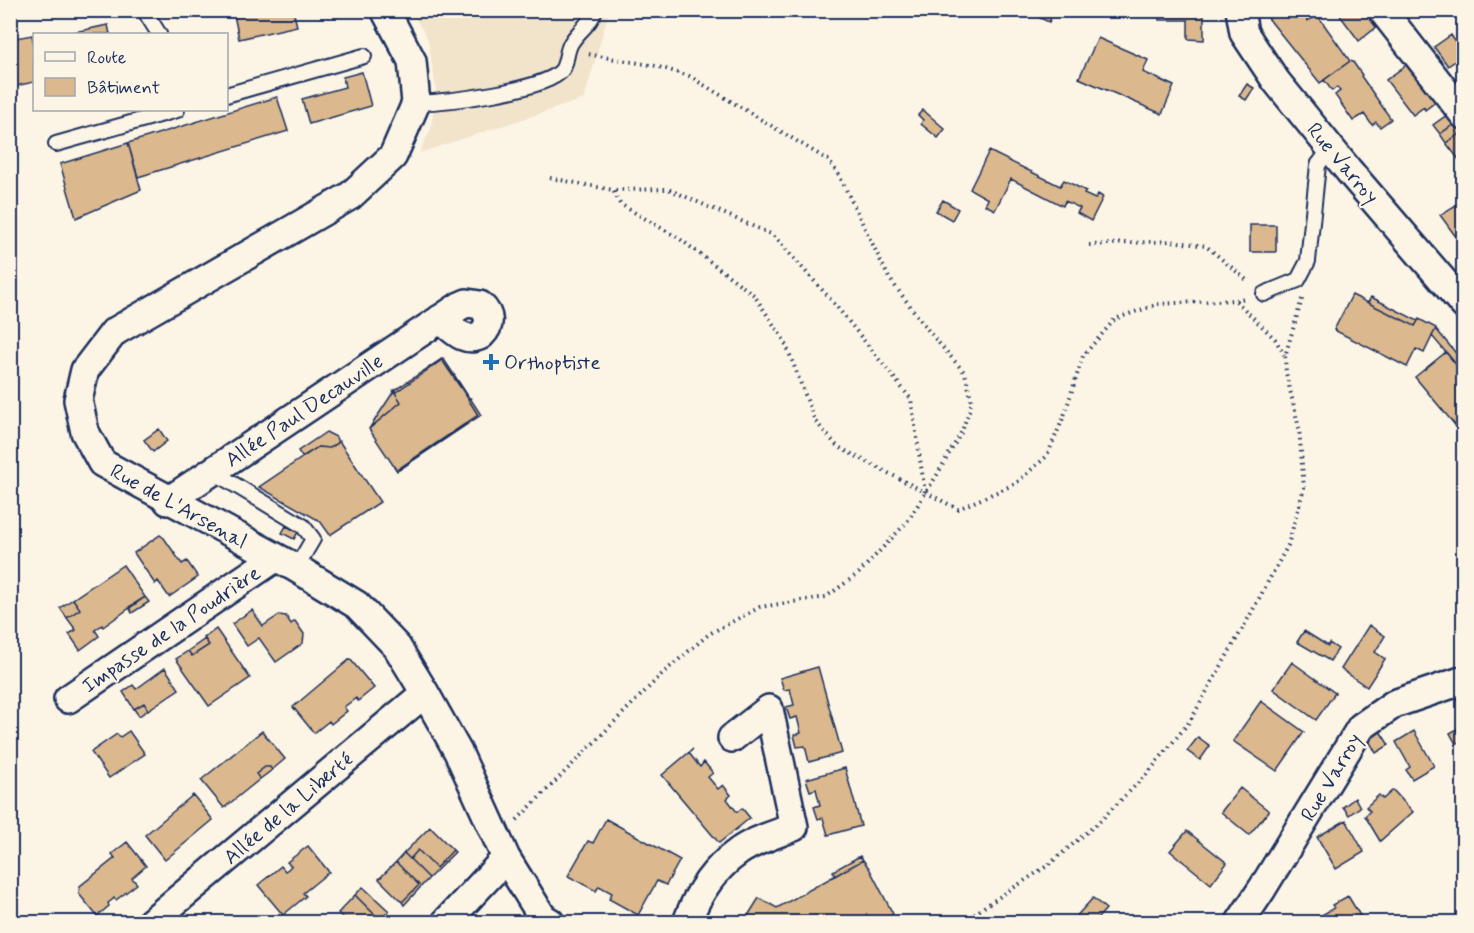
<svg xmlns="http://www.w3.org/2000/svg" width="1474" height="933" viewBox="0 0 1474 933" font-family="Mynerve,sans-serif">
  <rect width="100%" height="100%" fill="#fcf5e5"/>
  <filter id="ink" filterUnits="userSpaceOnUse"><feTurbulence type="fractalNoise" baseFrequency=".0167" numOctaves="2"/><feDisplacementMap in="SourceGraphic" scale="12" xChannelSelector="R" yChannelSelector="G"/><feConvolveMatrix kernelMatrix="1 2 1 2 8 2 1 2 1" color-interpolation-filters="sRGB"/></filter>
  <g filter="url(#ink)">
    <path fill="#f2e3cb" d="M411,11h198l-25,88 -165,54 12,-24 5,-40 -8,-50z"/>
    <path fill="#dbb88d" stroke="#1b2f5e" stroke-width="1.5" d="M233,10h60l4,16 -58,13z
      M1022,10h32l-5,12z
      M1159,10h45v30l-16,-1v-19h-29z
      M1336,10h31l11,16 -19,15z
      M1304,12l3,9 11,-5 32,45 -30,22 -56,-70z
      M108,25l2,9h-45z
      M32,35l2,10v37l-23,5 -1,-48z
      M1451,35l13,20 -16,11 -14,-19z
      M1098,38l50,22 -5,12 31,14 -12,28 -83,-36z
      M1350,61l3,1 9,13 -1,1 30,43 -11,8 -4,-5 -4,3 -8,-11 -11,7 -18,-26 5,-4 -3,-4 -5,4 -8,-11z
      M1409,63l29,37 -13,10 -1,-3 -11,8 -27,-35z
      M362,72l9,34 -62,18 -7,-25 43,-12 -2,-10z
      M1247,84l7,4 -8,12 -7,-4z
      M277,97l11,34 -150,46 -10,-34z
      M923,110l22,19 -7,9 -17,-14 2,-4 -5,-5z
      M1451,112l6,10 -17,12 -7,-9z
      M1457,122l7,9 -18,12 -6,-9z
      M1464,131v35l-18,-23z
      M128,143l13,47 -65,28 -16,-54z
      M989,151l71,35 4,-6 22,11 -2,3 11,5 3,-5 5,3 -12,24 -14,-8 3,-5 -15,-7 -2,5 -52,-27 -16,31 -10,-5 3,-6 -18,-10z
      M943,200l15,9 -6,11 -16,-9z
      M1464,200v38l-5,3 -19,-26z
      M1250,225h26v27h-26z
      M1352,295l63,31 4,-7 17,9 -12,25 -8,-4 -9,18 -73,-37z
      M1371,297l47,24 -3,5 -47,-23z
      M1436,329l28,34v11l-32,-38z
      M1446,352l18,22v62l-49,-59z
      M443,358l25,38 -1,1 -25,-37 -46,32 -1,-2z
      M442,360l25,37 3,1 -2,1 10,16 -81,56 -28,-42 32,-27 -7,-11 2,1z
      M394,391l7,11 -32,27z
      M470,398l11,17 -82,55 -1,-1 80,-54 -10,-16z
      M159,429l8,12 -14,11 -9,-12z
      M326,432l10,5 2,6 -8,5 -12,-1 -16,10 -4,-6z
      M339,441l41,61 -50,33 -10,-14 -61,-34 59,-40 12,1z
      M286,526l12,6 -4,7 -12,-6z
      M160,535l4,3 18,26 5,-3 11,16 -29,20 -11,-16 -3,3 -21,-31z
      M123,565l22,32 -42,30 -1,-2 -7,5 4,6 -19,14 -11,-16 7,-4 -9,-12 13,-9 -7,-10z
      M145,597l4,5 -17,11 -3,-6z
      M73,599l7,10 -13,9 -7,-10z
      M252,610l11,16 16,-11 7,1 5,8 4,-3 9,13 -1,9 -27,19 -17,-24 -12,8 -15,-22z
      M1369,625l16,11 -10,16 10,7 -18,28 -26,-18z
      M216,629l34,49 -41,28 -33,-47 12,-8 4,5 17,-11 -5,-7z
      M1304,631l24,15 1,-3 9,6 -8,12 -33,-19z
      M205,639l4,6 -17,11 -4,-5z
      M350,659l24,29 -16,13 -2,-3 -12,9 3,4 -16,13 -2,-3 -15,12 -21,-26z
      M1292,662l43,31 -19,27 -43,-31z
      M818,667l24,86 -33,9 -4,-16 -8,1 -3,-12 7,-2 -4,-16 -7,2 -4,-12 8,-2 -4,-16 -6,1 -4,-12z
      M165,668l14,21 -31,21 -4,-7 -10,6 -11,-17 10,-7 3,4z
      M1261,701l43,31 -27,39 -44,-30z
      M144,703l4,7 -9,6 -5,-7z
      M1376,725l13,20 -13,8 -10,-18z
      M1457,729l6,11 -7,4 -6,-11z
      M129,731l16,23 -36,24 -18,-26 26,-18 3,3z
      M262,731l23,28 -13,11 -2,-3h-5l-9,7 4,5 -36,29 -23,-28z
      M1414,731l20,35 -22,13 -6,-9 4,-3 -14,-25z
      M1198,737l12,9 -10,14 -13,-9z
      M693,749l-4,4 11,14 4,-5 9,11 -5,4 10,12 5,-4 8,10 -4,4 10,13 5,-4 8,10 -31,25 -57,-68z
      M265,767h5l2,3 -12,9 -4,-5z
      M845,768l16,58 -33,9 -5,-17 -5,1 -4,-12 6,-2 -4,-16 -6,2 -4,-12z
      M1240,788l29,23 -20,24 -28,-23z
      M1393,790l20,22 -33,29 -15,-25 5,-5 -4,-4 13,-12 4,4z
      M193,795l20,25 -48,40 -20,-25z
      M1355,798l5,9 -11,8 -6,-8z
      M606,819l74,41 -14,25 -9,-4 -19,34 -29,-16 3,-6 -13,-7 -3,5 -28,-15 20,-35 5,2z
      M1346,820l18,32 -28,17 -19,-32z
      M430,827l23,23 -17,18 -18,-18 -8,9 -6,-6z
      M1187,831l40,32 -16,21 -41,-33z
      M127,842l19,24 -14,12 5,6 -21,16 -2,-2 -2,2 -4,3 1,3 -12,10 -18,-22 1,-8 35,-28 -3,-4z
      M308,846l21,26 -26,21 3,3 -23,19 -25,-30 23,-19 4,5 3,-2 3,-3 -4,-4z
      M418,850l18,18 17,-18 2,2 -26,26 -19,-19z
      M404,853l25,25 -25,27 -2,-3 17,-17 -23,-23z
      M860,856l3,4 -28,16 -2,-5z
      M863,860l6,8 24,46 -15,8h-134l15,-24 18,10z
      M396,862l23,23 -17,17 -23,-23z
      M363,887l26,24 -11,11h-3l4,-3 -24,-24z
      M355,895l24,24 -4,3h-27l-10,-9z
      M1348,896l16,26h-40l-4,-6 14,-8 -2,-3z
      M1093,898l13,11 -9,10 3,3h-29z"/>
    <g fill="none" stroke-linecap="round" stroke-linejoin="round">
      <g stroke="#1b2f5e" stroke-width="18">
        <path id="service" d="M144,10l15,24
          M226,95l138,-39
          M416,103c27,-1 130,-12 146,-33 5,-7 4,-19 9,-27 7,-12 20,-19 24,-33
          M56,144l121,-34
          M1264,294l34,-14 10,-19 10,-96 13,-17
          M212,471l91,55 10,13 -17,29"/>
      </g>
      <g stroke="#1b2f5e" stroke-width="32">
        <path id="minor" d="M385,10l27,51 4,42 -23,53 -43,40 -236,136 -29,38 -7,30 7,32 17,31 194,105 61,37 40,42 28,46 33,59 48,106 37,60 7,4
          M1240,10l4,23 32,48 73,90 115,134
          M1382,10l82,105
          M168,501l292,-195 7,-3 13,2c11,10 11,20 1,30 -17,9 -28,-6 -41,-16
          M68,699l207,-141
          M151,922l274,-229
          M446,922l60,-64
          M687,922c10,-27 27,-53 51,-70 14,-11 39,-18 56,-25l-25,-118 -37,29
          M1240,922l22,-33 99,-162 33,-23 70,-24"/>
      </g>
      <path stroke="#1b2f5e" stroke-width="4" stroke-dasharray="1.5 4.5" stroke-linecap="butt" d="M550,178l63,12
        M1089,245l82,-4 35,5 43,36
        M1236,301l39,38 9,16
        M925,492l-14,-93 -78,-97 -60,-67 -105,-46 -55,1 7,14 60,35 74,56 31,47 30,79 23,26 120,62 57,-25 32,-28 17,-40 19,-60 32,-37 43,-15 77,-4 11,-2
        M517,820l146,-147 46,-39 51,-27 66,-10 33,-24 48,-51 30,-47 25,-44 10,-29 -7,-29 -34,-39 -42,-56 -51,-105 -10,-13 -139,-84 -33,-10 -69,-12
        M965,922l19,-15 63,-41 53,-45 48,-48 42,-52 59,-104 39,-72 16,-57 -5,-60 -13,-55 -1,-17 17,-57"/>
      <use href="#service" stroke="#fcf5e5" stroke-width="14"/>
      <use href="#minor" stroke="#fcf5e5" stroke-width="27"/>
    </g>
  </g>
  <path fill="#1f6fb2" stroke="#fcf5e5" stroke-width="2" d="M488 353h6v6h6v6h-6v6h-6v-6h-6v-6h6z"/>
  <g text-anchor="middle" stroke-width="4.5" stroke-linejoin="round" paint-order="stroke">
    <g font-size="21" fill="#1b2f5e" stroke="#fcf5e5">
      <text transform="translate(1343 163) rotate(50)" y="7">Rue Varroy</text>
      <text transform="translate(304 410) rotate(-34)" y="7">Allée Paul Decauville</text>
      <text transform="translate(179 506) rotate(29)" y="7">Rue de L'Arsenal</text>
      <text transform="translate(171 629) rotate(-34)" y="7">Impasse de la Poudrière</text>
      <text transform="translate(1331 777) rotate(-59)" y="7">Rue Varroy</text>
      <text transform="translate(288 808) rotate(-40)" y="7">Allée de la Liberté</text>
    </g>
    <g font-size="21" fill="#1b2f5e" stroke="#fcf5e5" text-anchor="start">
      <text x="504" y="369">Orthoptiste</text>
    </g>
  </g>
  <rect width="1474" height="933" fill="none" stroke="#fcf5e5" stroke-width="36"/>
  <rect x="18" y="18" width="1438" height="897" fill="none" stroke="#1b2f5e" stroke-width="2" filter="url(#ink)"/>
  <rect x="33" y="33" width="195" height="78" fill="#fcf5e5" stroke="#a2a6af" stroke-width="1.5"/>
  <rect x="45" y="52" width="30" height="9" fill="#fcf5e5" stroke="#a2a6af" stroke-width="1.5"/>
  <text x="87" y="63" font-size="18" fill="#1b2f5e">Route</text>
  <rect x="45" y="78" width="30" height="18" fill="#dbb88d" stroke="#a2a6af" stroke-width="1.5"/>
  <text x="87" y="93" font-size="18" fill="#1b2f5e">Bâtiment</text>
</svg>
